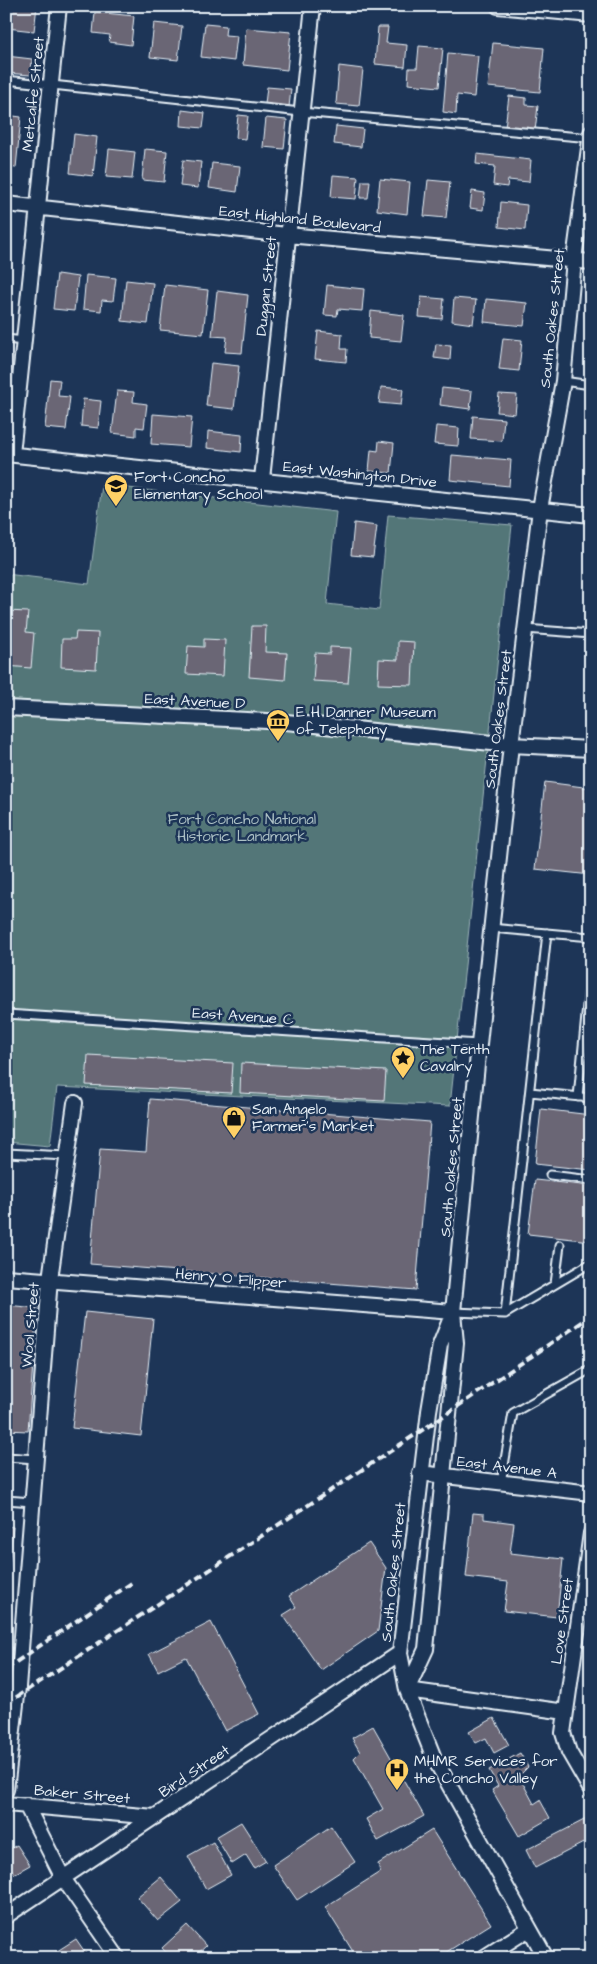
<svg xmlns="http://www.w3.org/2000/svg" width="597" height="1964" viewBox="0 0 597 1964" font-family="'Architects Daughter',sans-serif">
  <rect width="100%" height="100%" fill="#1d3557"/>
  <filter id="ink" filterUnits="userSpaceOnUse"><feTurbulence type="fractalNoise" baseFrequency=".02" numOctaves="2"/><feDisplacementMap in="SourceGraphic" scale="10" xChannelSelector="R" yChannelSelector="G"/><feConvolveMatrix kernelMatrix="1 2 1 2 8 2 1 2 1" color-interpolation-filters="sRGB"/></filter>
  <g filter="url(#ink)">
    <path fill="#527678" stroke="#9db4b8" d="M102,485l234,27 -9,92 52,6 9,-95 124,10 -62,581 -393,-19 -7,59 -44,-4v-568l83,10z"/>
    <path fill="#6a6675" stroke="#e8f1f8" d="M9,6h28l-3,25 -27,-3z
      M95,12l39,4 -3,29 -22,-3 1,-7 -17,-2z
      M154,23l28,3 -4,34 -28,-3z
      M205,24l21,2 -1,9 12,1 -3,25 -33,-4z
      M378,27h10l-2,16 21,2 -2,22 -30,-3z
      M246,28l45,4 -4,38 -44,-5z
      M493,43l51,5 -4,44 -52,-5z
      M419,46l24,2 -4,39 -31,-3 1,-16h8z
      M448,53l30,3 -4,41 -17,-2 -1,19 -13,-2z
      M6,56l26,3 -1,16 -25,-2z
      M339,66l24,3 -4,37 -23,-2z
      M267,87l24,2 -2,18 -24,-3z
      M509,96l17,2v7l12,1 -3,25 -30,-4z
      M182,110l23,3 -2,15 -22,-2z
      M6,115l15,2 -5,51 -10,-1z
      M238,115l10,1 -3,23 -9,-1z
      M266,118l21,2 -3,29 -21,-2z
      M336,126l27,3 -2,18 -27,-3z
      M74,134l23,3 -4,39 -23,-3z
      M109,149l26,3 -3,27 -26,-2z
      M145,149l22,2 -3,31 -22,-2z
      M477,154l54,6 -2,22 -21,-2 -1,7 -14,-2 2,-19 -19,-2z
      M183,160l18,2 -3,26 -18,-2z
      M212,163l28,3 -3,26 -28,-4z
      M333,175l25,2 -2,22 -25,-2z
      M380,179l30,3 -3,32 -30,-4z
      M428,180l22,2 -4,36 -22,-2z
      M362,181h8l-2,17h-8z
      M472,191l13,2 -2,17 -13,-2z
      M501,202l26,3 -2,25 -26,-3z
      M57,274l21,3 -4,34 -21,-2z
      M86,275l30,3 -3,23 -11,-1 -1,11 -18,-2z
      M126,280l27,3 -5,41 -26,-3z
      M165,285l43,5 -5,44 -43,-4z
      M327,285l37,4 -2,22 -24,-2 -1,7 -13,-1z
      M217,291l31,4 -6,58 -17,-1 2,-15 -15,-1z
      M421,297l23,2 -2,20 -23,-2z
      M454,298l22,2 -3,24 -21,-3z
      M486,299l41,4 -3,23 -40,-4z
      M371,311l33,4 -3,26 -32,-3z
      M318,331l24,3 -1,15h6l-1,13 -31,-3z
      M503,338l19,2 -3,31 -20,-2z
      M436,344l15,1 -1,15 -16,-2z
      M211,363l28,3 -5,43 -28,-3z
      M50,379l10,1 -2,16 12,1 -4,33 -21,-2z
      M381,387l22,2 -2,16 -22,-2z
      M442,388l30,3 -2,18 -30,-4z
      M117,391l17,1 -1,10 14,2 -3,24 -8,-1v9l-24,-3z
      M499,394l18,1 -2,19 -18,-2z
      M83,399l18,2 -3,27 -17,-2z
      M153,414l39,3 -3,30 -38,-3z
      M473,416l31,3 -2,22 -31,-2z
      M436,426l23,2 -1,18 -24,-2z
      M208,431l34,4 -1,17 -34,-4z
      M379,441l15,2 -3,30 -22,-2 2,-21 7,1z
      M452,455l59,5 -2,26 -59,-6z
      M354,523l23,3 -4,31 -22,-2z
      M6,611l22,1 -2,20 8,1 -3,35 -25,-2z
      M252,626h14l-1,26 22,1 -2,27 -36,-3z
      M76,632l22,1 -2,36 -35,-2 1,-28h13z
      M204,639l21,1 -2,36 -37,-2 2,-28 16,1z
      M398,641l16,1 -2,43 -34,-1 1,-25 19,1z
      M330,647l21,1 -3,35 -35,-2 2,-28 15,1z
      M545,782l46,6v87l-56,-6z
      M88,1055l145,8 -2,30 -145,-8z
      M241,1063l145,8 -2,30 -144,-8z
      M150,1099l280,23 -14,168 -326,-26 10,-115 46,3z
      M541,1109l50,6v55l-56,-6z
      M535,1180l56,6v55l-63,-7z
      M6,1305l31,3 -9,123 -22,-1z
      M85,1312l68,7 -12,117 -69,-8z
      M473,1513l11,1v5l30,4 -4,30 53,6 -6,58 -53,-6 4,-29 -42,-5z
      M6,1526l7,1 -7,69z
      M369,1543l17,25 -8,63 -57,39 -38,-55 13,-8 -7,-11z
      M211,1622l48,92 -34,17 -39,-74 -28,14 -9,-17z
      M494,1718l15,27 -15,8 -8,-15 -10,5 -7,-11z
      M373,1726l51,90 -46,25 -12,-22 17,-10 -29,-51 6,-6 -8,-14z
      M520,1753l8,14 -9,9 15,28 6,-4 10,18 -31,18 -27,-46 6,-4 -9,-16z
      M588,1818l3,6v15l-56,29 -9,-18z
      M241,1822l25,39 -12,7 -8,-13 -14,9 -16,-27z
      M331,1826l24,36 -58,38 -24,-35z
      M432,1830l59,94 -54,34h-80l-32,-51 55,-35 -2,-8z
      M213,1842l18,33 -25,14 -18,-33z
      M17,1845l13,20 -16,9 -3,-6 -5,3v-20z
      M161,1877l21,25 -24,19 -21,-24z
      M187,1925l19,21 -13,12h-22l-9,-10z
      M76,1939l13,19h-36l-2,-3z"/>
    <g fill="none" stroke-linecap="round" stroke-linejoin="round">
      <g stroke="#e8f1f8" stroke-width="11">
        <path id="service" d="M6,80l295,32 290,26
          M6,339l18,2
          M563,381l28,4
          M525,629l66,5
          M491,928l100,9
          M6,1014l473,30
          M530,1092l61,6
          M578,1097l13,-132
          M6,1153l61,3
          M550,1175l41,5
          M555,1284l5,-39
          M453,1312l52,2 86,-51
          M505,1314l42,-381
          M6,1457l30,2
          M501,1483l12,-70 78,-44
          M6,1500l26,2"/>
      </g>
      <g stroke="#e8f1f8" stroke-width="18">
        <path id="minor" d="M498,6l93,9
          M6,204l281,31 304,27
          M6,454l585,61
          M12,454l47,-448
          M262,479l51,-473
          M6,708l280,14 225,23 80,4
          M6,1277l447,35
          M452,1315l-12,30 -11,66 -29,242 7,37 27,68 112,200
          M420,1473l171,20
          M591,1533l-28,200 6,19 22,38
          M407,1690l19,-41 30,-306 -3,-31 26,-268 32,-299 29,-236 23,-128 11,-121 17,-127
          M407,1690l159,22
          M6,1790l12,-103 32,-408 25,-176
          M6,1804l149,13
          M26,1805l37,73 55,80
          M6,1916l394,-263
          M483,1958l46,-29"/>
      </g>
      <use href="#service" stroke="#1d3557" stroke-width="7"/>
      <use href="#minor" stroke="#1d3557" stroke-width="14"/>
      <path stroke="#e8f1f8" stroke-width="4" stroke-dasharray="8 4" stroke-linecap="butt" d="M6,1669l127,-87
        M6,1704l421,-277 164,-111"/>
    </g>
  </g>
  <defs>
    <g id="school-pin" transform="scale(1.25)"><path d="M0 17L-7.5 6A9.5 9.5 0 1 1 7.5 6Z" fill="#ffd166" stroke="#1d3557"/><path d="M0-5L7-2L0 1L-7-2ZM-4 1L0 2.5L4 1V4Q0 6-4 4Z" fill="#111"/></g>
    <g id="museum-pin" transform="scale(1.25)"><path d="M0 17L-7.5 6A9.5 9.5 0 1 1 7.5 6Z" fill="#ffd166" stroke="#1d3557"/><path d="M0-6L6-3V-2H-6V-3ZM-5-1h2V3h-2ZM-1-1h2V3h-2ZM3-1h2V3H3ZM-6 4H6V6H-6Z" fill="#111"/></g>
    <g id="sight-pin" transform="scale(1.25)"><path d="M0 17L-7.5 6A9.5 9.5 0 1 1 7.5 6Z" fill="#ffd166" stroke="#1d3557"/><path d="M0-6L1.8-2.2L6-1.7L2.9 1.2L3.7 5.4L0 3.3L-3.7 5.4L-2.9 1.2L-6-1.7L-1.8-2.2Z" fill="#111"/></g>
    <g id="shop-pin" transform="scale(1.25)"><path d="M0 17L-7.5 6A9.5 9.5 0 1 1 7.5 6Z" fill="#ffd166" stroke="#1d3557"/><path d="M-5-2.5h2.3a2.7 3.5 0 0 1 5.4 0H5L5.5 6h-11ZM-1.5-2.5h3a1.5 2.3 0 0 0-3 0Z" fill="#111"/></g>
    <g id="hospital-pin" transform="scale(1.25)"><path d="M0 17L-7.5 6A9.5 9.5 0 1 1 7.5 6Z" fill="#ffd166" stroke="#1d3557"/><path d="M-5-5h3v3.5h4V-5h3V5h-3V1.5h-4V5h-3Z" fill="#111"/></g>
  </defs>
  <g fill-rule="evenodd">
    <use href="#school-pin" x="116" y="486"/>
    <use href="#museum-pin" x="278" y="721"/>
    <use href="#sight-pin" x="403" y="1058"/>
    <use href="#shop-pin" x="234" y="1118"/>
    <use href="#hospital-pin" x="397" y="1770"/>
  </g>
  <g text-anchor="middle" stroke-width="5" stroke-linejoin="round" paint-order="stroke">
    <g font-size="15" fill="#e8f1f8" stroke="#1d3557">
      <text transform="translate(33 94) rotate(-84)" y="5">Metcalfe Street</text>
      <text transform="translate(300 219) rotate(6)" y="5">East Highland Boulevard</text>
      <text transform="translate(266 286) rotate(-84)" y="5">Duggan Street</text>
      <text transform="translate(552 318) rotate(-84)" y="5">South Oakes Street</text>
      <text transform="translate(360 474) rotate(6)" y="5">East Washington Drive</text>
      <text transform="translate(195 701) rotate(3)" y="5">East Avenue D</text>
      <text transform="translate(498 719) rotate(-83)" y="5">South Oakes Street</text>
      <text transform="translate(243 1016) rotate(4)" y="5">East Avenue C</text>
      <text transform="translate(451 1167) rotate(-85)" y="5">South Oakes Street</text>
      <text transform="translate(231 1278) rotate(5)" y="5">Henry O Flipper</text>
      <text transform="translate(30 1325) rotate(-85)" y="5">Wool Street</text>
      <text transform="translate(507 1467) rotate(7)" y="5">East Avenue A</text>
      <text transform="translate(393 1572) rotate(-84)" y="5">South Oakes Street</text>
      <text transform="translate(562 1621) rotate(-82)" y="5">Love Street</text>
      <text transform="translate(194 1771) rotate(-34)" y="5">Bird Street</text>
      <text transform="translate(82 1794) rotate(5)" y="5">Baker Street</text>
    </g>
    <g font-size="15" fill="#e8f1f8" stroke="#1d3557" text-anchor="start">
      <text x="134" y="482">Fort Concho<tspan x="134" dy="17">Elementary School</tspan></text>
      <text x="296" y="717">E H Danner Museum<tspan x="296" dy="17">of Telephony</tspan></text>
      <text x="420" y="1054">The Tenth<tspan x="420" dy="17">Cavalry</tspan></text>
      <text x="252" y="1114">San Angelo<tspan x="252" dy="17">Farmer's Market</tspan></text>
      <text x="414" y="1766">MHMR Services for<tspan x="414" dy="17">the Concho Valley</tspan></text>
    </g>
    <g font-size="15" fill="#acc0c5" stroke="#1d3557">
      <text x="242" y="824">Fort Concho National<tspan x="242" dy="17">Historic Landmark</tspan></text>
    </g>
  </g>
  <rect width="597" height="1964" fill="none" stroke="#1d3557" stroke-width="25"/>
  <rect x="12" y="12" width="572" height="1939" fill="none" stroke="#e8f1f8" stroke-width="2" filter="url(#ink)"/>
</svg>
